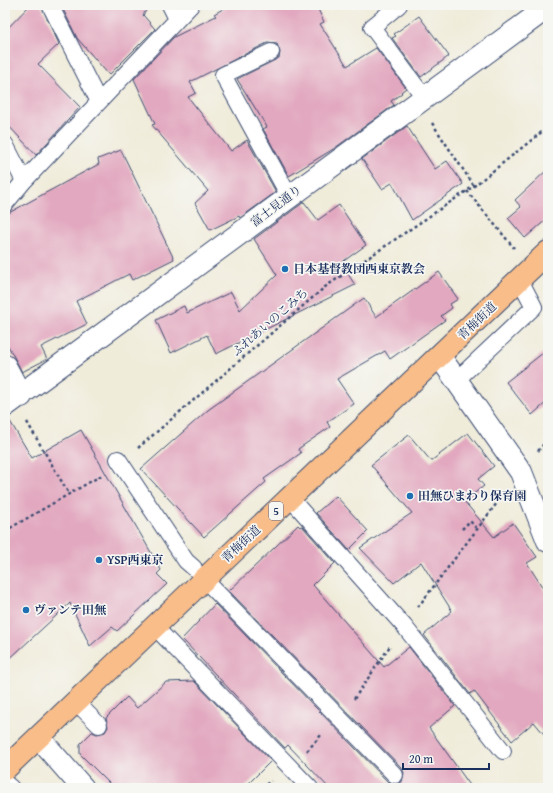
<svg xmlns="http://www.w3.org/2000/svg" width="553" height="793" viewBox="0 0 553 793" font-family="'Gentium Book Plus','Noto Serif JP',serif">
  <rect width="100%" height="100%" fill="#f6f6f2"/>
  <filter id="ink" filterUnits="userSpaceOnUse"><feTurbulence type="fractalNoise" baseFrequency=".025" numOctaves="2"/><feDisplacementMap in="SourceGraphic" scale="8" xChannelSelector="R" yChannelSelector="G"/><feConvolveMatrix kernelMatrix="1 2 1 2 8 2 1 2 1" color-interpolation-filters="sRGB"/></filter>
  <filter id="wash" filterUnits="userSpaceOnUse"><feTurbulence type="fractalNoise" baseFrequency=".012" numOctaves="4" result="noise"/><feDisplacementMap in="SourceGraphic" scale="16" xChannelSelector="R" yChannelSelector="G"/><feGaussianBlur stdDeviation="0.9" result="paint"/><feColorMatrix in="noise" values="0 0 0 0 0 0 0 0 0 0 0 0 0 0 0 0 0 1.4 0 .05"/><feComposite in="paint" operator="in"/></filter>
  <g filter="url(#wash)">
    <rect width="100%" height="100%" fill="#f0ecda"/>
    <g id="blocks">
      <path fill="#e2a8bf" d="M30,5h11l18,39 -21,20 42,43 -44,48 -31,-33v-91z
        M61,5h89l-7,10 12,14 -46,46 -32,-37z
        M230,5h86l8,17 -4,2 27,42 29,-18 30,40 -5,4 1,1 -11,8 3,4 -59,43 -46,28 -26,-47 4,-2 -30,-48 42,-21 1,-6 -3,-8 -10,-1 -77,39 6,11 -8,4 43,54 16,-11 29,52 -36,26 -1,-2 -29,14 -15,-27 13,-12 -56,-66 3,-1 -21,-45 40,-42 42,-21 -2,-2z
        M419,16l30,40 -28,21 -29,-39 4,-2 -2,-2z
        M407,126l28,43 12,-8 16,23 -51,36 -20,-37 -10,6 -20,-30z
        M121,150l53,109 -42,21 -3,-6 -53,27 11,23 -46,23 6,12 -25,13 -17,-32v-125l94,-51 -1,-5z
        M548,169v49l-23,20 -17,-20 13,-11 -6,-7z
        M304,202l14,18 21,-15 27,40 -25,18 14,22 -139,69 -9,-19 -36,18 -15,-33 28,-14 3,7 44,-21 9,18 37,-35 -23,-36z
        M439,272l19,27 -8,5 2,4 -11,8 4,4 -55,39 -5,-8 -48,28 17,25 -27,18 3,5 -32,22 3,4 -37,26 2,3 -62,55 -63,-68 67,-59 156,-112 12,19z
        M548,349v52l-16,14 -26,-33z
        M5,418h3l24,40 49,-28 80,140 -4,4 10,10 -50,47 -5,-4 -22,19 -20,-43 -65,60z
        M468,433l26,33 -16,13 6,7 -20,15 30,36 19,-14 24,34 -10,6 21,33v143l-14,-17 -22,19 -38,-50 -4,3 -46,-59 28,-24 -31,-49 -27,21 -34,-35 52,-35 -41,-48 38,-30 22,26z
        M336,496l32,35 -19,19 -33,-37z
        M298,525l2,2 2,-1 33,37 -22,22 71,82 25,-20 46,59 -26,22 43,60h-143l-41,-43 -3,3 -103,-109 33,-35 173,178 9,2 5,-2 2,-9 -2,-5 -173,-177z
        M194,681l77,80 -27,27h-130l-34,-34v-10l12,-12 5,2 8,-2 3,-5 -2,-9 21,-21 10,11 29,-26z"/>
    </g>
  </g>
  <g filter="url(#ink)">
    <use href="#blocks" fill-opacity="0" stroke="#3b4b71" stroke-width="1"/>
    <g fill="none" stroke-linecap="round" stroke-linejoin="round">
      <g stroke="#3b4b71" stroke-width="18">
        <path id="service" d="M50,5l49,97
          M170,5l7,14
          M399,5l-27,22 52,70
          M271,52l-48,23 66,121
          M5,144l19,37
          M5,204l19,-23 167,-176
          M456,378l9,-6 69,-65 -14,-27
          M118,459l68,102 8,7
          M290,498l114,128 99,125
          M204,579l191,196
          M155,627l155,161
          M76,702l23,23
          M5,783l6,5"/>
      </g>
      <g stroke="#3b4b71" stroke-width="24">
        <path id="minor" d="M440,357l81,115 27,69
          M5,366l16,30
          M5,406l543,-399
          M39,738l44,50"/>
      </g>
      <g stroke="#3b4b71" stroke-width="24">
        <path id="primary" d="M5,769l543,-517"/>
      </g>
      <path stroke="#3b4b71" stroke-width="2.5" stroke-dasharray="3 3" stroke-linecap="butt" d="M432,123l42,63
        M467,191l47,57
        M27,422l42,72
        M138,448l187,-161 149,-101 74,-59
        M538,451l10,-12
        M462,529l8,-8 6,7
        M5,531l97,-56
        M418,607l85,-112
        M354,699l36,-53
        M307,751l15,-17
        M261,788l10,-7"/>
      <use href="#service" stroke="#fff" stroke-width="16"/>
      <use href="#minor" stroke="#fff" stroke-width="22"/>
      <use href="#primary" stroke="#f8bd89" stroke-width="22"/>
    </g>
  </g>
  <g fill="#1f6fb2" stroke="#f6f6f2" stroke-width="1.5">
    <circle cx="285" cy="269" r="4"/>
    <circle cx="410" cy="496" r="4"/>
    <circle cx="99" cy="560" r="4"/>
    <circle cx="26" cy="610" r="4"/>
  </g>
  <g text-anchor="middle" stroke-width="3.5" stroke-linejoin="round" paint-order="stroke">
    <rect fill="#f6f6f2" stroke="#5d6b8a" stroke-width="1" x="269" y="502" width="14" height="18" rx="3"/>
    <g font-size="11" font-weight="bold" fill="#1b2f5e">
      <text x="276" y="515">5</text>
    </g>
    <g font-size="12" fill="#1b2f5e" stroke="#f6f6f2">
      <text transform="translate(276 206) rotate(-37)" y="4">富士見通り</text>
      <text transform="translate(477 321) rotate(-44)" y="4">青梅街道</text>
      <text transform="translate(270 322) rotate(-41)" y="4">ふれあいのこみち</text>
      <text transform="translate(241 544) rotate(-43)" y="4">青梅街道</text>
    </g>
    <g font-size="12" font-weight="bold" fill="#1b2f5e" stroke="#f6f6f2" text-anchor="start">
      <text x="293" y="273">日本基督教団西東京教会</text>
      <text x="418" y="500">田無ひまわり保育園</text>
      <text x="107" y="564">YSP西東京</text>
      <text x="34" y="614">ヴァンテ田無</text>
    </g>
  </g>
  <rect width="553" height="793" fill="none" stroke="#f6f6f2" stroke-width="20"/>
  <path d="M403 763v6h86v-6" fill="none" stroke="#1b2f5e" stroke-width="2"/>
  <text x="409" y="763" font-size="12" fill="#1b2f5e" stroke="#f6f6f2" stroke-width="3" paint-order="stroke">20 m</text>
</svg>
